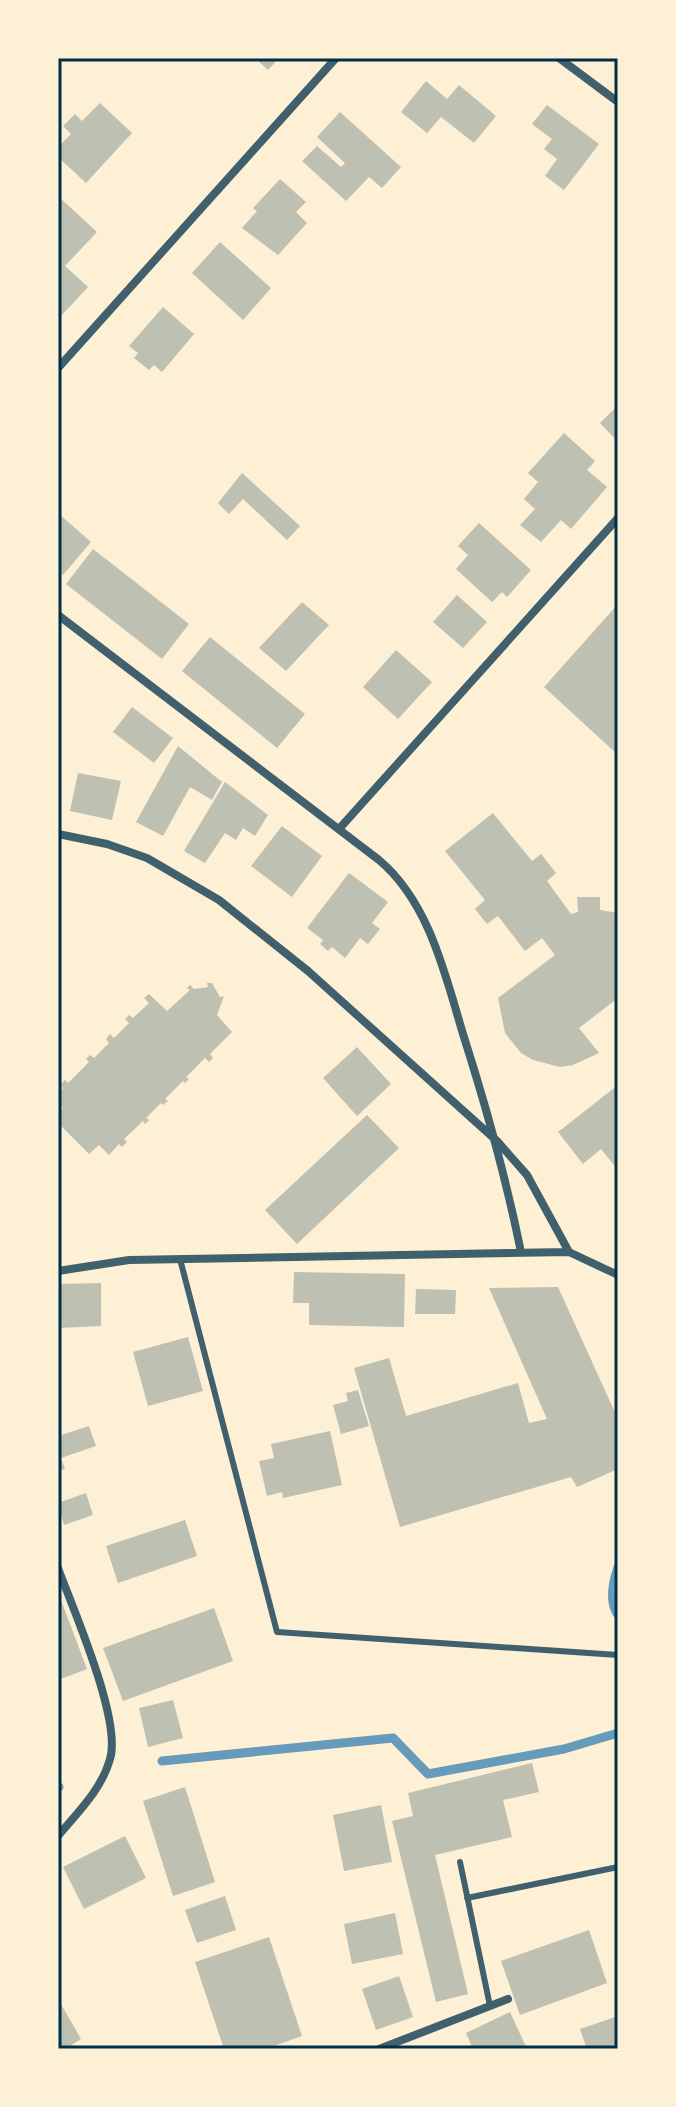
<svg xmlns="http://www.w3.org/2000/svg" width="676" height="2107" viewBox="0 0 676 2107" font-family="'Fira Sans Condensed',sans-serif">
  <rect width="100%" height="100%" fill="#fdf0d5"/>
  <path fill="#669bbc" d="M618,1555v67c-17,-17 -9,-46 0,-67z"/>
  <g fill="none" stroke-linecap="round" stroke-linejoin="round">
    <path stroke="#669bbc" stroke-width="9" d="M162,1761l231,-23 35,36 136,-25 54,-16
      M58,1786l1,1"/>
  </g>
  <path fill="#bec0b2" d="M255,58h24l-11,12z
    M426,81l21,18 12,-14 37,31 -22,27 -33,-26 -14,16 -26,-21z
    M100,103l32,30 -46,50 -28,-26v-10l13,-13 -8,-8 12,-12 7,7z
    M547,105l52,39 -35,46 -19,-14 12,-17 -13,-10 8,-10 -20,-15z
    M340,112l61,55 -19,21 -13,-11 -23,24 -44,-40 15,-15 24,21 4,-4 -28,-26z
    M280,179l26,23 -10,10 11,11 -29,32 -36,-27 15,-17 -4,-3z
    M58,196l39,36 -32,34 23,21 -27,29 -3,-3z
    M220,242l51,46 -28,32 -51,-47z
    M163,307l31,27 -32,38 -8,-7 -5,5 -15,-12 4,-5 -9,-7z
    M618,405v37l-18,-19z
    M564,433l31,28 -8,9 20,17 -36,42 -10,-9 -20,22 -21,-17 15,-16 -11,-10 14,-17 -10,-9z
    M242,473l58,53 -13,14 -44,-41 -14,15 -11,-11z
    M58,513l33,29 -28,33 -5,-4z
    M479,523l52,47 -24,27 -5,-5 -10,10 -36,-33 12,-14 -10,-9z
    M93,549l96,75 -27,35 -96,-75z
    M457,595l30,27 -24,26 -30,-26z
    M302,602l27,23 -43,46 -27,-23z
    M618,604v151l-74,-68z
    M210,637l95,77 -28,34 -95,-77z
    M396,650l36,32 -34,37 -35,-32z
    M132,707l41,31 -19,25 -41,-31z
    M178,746l44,36 -10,18 -22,-13 -27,49 -27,-14z
    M78,773l43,8 -9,39 -42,-9z
    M225,782l43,33 -13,21 -12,-8 -7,12 -11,-7 -20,30 -21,-12z
    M493,813l39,48 9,-7 15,19 -9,8 24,33 7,-2 -1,-15h23v13l18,3v85l-39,30 20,25 -26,12 -13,2 -27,-7 -12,-7 -16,-20 -7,-35 57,-43 -13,-17 -17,13 -27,-35 -11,8 -12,-15 10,-9 -40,-49z
    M282,826l40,30 -30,41 -41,-31z
    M349,873l39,29 -16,21 8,6 -12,15 -8,-6 -15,20 -13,-11 -4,4 -8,-7 3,-4 -16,-12z
    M207,983h5l8,14 4,-1 -7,19 15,17 -22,22 3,4 -4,4 -4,-4 -19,19 3,2 -4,4 -2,-2 -18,18 3,2 -5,4 -2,-2 -15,15 3,2 -4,4 -2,-3 -19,18 3,3 -5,5 -3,-3 -10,11 -10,-10 -10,9 -31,-31v-10l5,-5 -5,-4v-10l5,-6 -3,-3 5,-5 3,3 21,-21 -3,-3 4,-4 4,3 15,-15 -3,-4 4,-5 4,4 15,-15 -4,-4 4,-4 4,3 16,-15 -5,-5 5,-4 18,17 23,-21 -3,-2 3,-3 4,4 14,-2z
    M357,1047l34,37 -34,32 -34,-38z
    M618,1085v85l-17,-21 -18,15 -25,-32z
    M367,1115l32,33 -102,96 -32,-34z
    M294,1272l111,2 -1,53 -95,-2v-22h-16z
    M101,1283v43l-43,2v-44z
    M558,1287l60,132v50l-41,18 -6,-10 -171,50 -46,-159 35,-10 17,58 112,-33 11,40 18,-4 -58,-131z
    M416,1289l40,1 -1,24h-40z
    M188,1337l15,54 -55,15 -15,-54z
    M358,1390l11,36 -28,8 -8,-29 15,-4 -2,-8z
    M89,1426l7,20 -35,12 4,11 -7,2v-35z
    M330,1431l12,54 -59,13 -1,-6 -15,4 -8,-35 15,-3 -3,-14z
    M86,1493l7,22 -29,10 -6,-22z
    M185,1520l12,36 -79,27 -12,-37z
    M58,1592l29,77 -29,11z
    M214,1608l19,53 -110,40 -20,-53z
    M173,1700l10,38 -35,9 -9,-39z
    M532,1763l7,29 -36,8 9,37 -77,18 33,139 -32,8 -44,-181 21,-5 -5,-23z
    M185,1787l30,95 -42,14 -30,-95z
    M381,1805l11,57 -48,9 -11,-56z
    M125,1836l21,42 -62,31 -21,-42z
    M225,1896l11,34 -39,13 -12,-33z
    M395,1913l8,41 -51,10 -8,-40z
    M589,1930l18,53 -87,32 -19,-54z
    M269,1937l33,99 -37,13h-41l-29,-87z
    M399,1976l14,41 -37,13 -14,-41z
    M58,1999l23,40 -16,10h-7z
    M510,2012l17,37h-54l-7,-16z
    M618,2016v33h-31l-7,-20z"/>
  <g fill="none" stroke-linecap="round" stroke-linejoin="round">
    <path stroke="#3f606c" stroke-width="6" d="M180,1259l97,373 341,23
      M460,1862l30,144
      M467,1898l151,-31"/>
    <path stroke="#3f606c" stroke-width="8" d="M559,58l59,44
      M58,368l278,-310
      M58,615l321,245c50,42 66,114 84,174 23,72 43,144 58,218
      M339,829l279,-311
      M58,834l49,10 40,14 72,42 89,71 189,170 30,34 42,77
      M58,1271l71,-11 440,-8 49,23
      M58,1568c15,41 64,152 52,191 -8,30 -33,54 -52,77
      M379,2049l129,-50"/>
  </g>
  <rect width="676" height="2107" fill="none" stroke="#fdf0d5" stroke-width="120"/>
  <rect x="60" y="60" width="556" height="1987" fill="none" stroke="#003049" stroke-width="3"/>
</svg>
